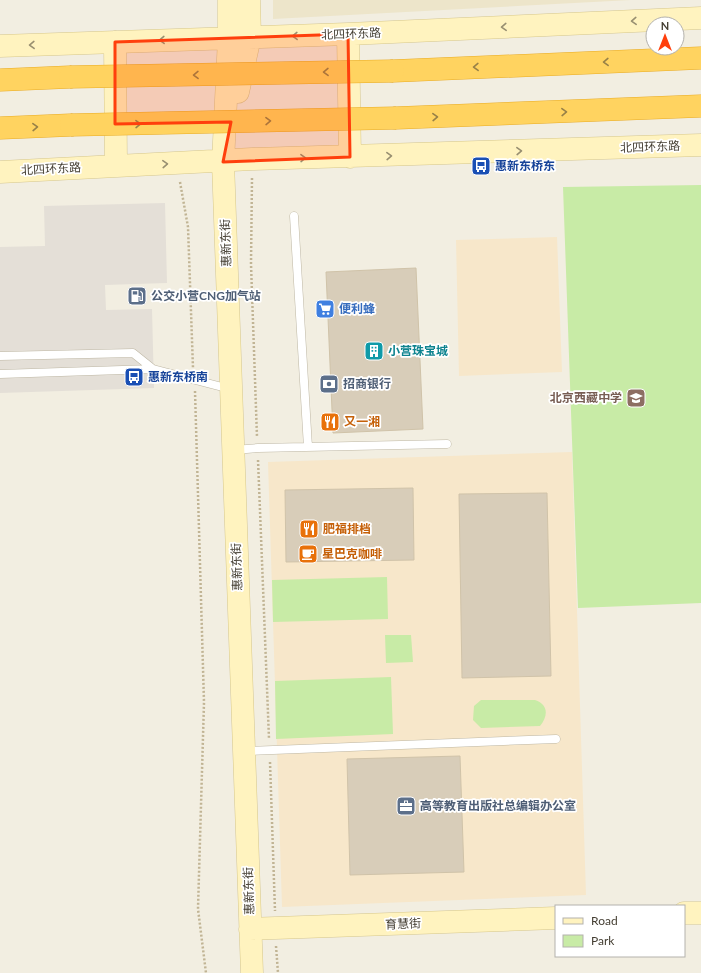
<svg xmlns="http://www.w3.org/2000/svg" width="701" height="973" viewBox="0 0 701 973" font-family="Lato,'Noto Sans SC',sans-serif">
  <rect width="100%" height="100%" fill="#f2eee1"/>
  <path fill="#f7e7ca" d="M557,237l5,135 -103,4 -3,-136z
    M572,452l14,443 -304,12 -14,-445z"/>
  <path fill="#e4dfd7" d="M165,203l2,80 -62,2 1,25 46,-1 2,79 -154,5v-146l45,-1 -1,-40z"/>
  <path fill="#ede5ca" d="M273,0h358l-358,19z"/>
  <path fill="#c8eba6" d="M701,185v418l-123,5 -15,-421z
    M387,577l1,42 -115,3 -1,-42z
    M385,635h26l2,27 -27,1z
    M391,677l2,57 -117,5 -1,-58z
    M481,700h54c14,5 13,16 5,26l-59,2 -8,-8 1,-14z"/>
  <path fill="#d8cdb9" stroke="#d0c3a9" d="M416,268l7,161 -90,4 -7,-161z
    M413,488l1,72 -128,2 -1,-72z
    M547,493l4,183 -89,2 -3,-184z
    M460,756l4,116 -114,3 -3,-116z"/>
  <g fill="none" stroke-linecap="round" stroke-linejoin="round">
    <g stroke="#beb7a4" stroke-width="9">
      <path id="lane" d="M294,216l14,231
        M0,356l133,-3 20,16
        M0,374l153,-5 77,20
        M234,450l24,-2 189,-4
        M245,751l311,-12"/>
    </g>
    <g stroke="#d6c78d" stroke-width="23">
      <path id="secondary" d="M229,0v38l-6,124 29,811
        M348,34l2,123
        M115,42l1,124
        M0,46l348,-12 353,-16
        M238,92l12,-55 -1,-37
        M0,172l252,-13 449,-14
        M684,913h17
        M250,929l306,-11"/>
    </g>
    <g stroke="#e9ac25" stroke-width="23">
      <path id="highway" d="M393,71l308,-13
        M0,80l70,-3
        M396,118l305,-12
        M0,128l71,-3"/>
    </g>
    <path stroke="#c1b494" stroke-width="2.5" stroke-dasharray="2 2" stroke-linecap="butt" d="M252,178l-1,86 6,173
      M180,182l8,45 5,141
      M195,391l9,311 -6,207 8,64
      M258,460l11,279
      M270,762l5,149
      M276,946l2,27"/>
    <use href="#lane" stroke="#fff" stroke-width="8"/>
    <use href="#secondary" stroke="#fff3bf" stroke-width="22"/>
    <use href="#highway" stroke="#ffd360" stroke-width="22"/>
    <g stroke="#e9ac25" stroke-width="23" stroke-linecap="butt">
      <path id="highway-bridge" d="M70,77l323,-6
        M71,125l325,-7"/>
    </g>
    <use href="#highway-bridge" stroke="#ffd360" stroke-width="22"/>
  </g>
  <defs><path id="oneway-chevron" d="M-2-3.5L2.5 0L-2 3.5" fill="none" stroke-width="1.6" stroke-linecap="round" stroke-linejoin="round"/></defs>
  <g stroke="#988f71">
    <use href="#oneway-chevron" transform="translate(634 21) rotate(177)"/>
    <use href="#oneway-chevron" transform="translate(504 27) rotate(177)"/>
    <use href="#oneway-chevron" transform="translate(295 36) rotate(178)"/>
    <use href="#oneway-chevron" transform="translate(162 40) rotate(178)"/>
    <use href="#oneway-chevron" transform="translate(32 45) rotate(178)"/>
    <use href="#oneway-chevron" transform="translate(519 151) rotate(-2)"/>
    <use href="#oneway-chevron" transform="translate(389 156) rotate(-2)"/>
    <use href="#oneway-chevron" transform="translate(303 158) rotate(-1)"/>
    <use href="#oneway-chevron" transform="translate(165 164) rotate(-3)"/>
  </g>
  <g stroke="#988147">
    <use href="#oneway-chevron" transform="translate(606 62) rotate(178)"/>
    <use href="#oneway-chevron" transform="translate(476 67) rotate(178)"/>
    <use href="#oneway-chevron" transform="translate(326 72) rotate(179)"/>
    <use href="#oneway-chevron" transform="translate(196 75) rotate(179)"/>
    <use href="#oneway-chevron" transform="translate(564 112) rotate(-2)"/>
    <use href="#oneway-chevron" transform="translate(435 117) rotate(-2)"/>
    <use href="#oneway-chevron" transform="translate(268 121) rotate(-1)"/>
    <use href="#oneway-chevron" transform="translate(138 124) rotate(-1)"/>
    <use href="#oneway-chevron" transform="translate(35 127) rotate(-2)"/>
  </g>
  <path fill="#ff3f0c" fill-opacity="0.2" stroke="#ff3f0c" stroke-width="3" stroke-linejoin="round" d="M348,34l2,123 -127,5 8,-40 -116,2v-82z"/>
  <defs>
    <g id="bus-square" transform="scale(1)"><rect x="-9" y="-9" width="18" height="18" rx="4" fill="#1a4fb4" stroke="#fff"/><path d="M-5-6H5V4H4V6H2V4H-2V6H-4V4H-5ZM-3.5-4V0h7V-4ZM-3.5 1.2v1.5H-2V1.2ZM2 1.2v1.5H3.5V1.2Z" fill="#fff"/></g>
    <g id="fuel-square" transform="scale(1)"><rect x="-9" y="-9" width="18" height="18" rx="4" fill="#5c6f8a" stroke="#fff"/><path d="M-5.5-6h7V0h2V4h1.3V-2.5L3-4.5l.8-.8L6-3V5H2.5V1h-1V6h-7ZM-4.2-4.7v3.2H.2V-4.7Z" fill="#fff"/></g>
    <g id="supermarket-square" transform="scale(1)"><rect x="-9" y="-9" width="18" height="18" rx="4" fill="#3f7fe0" stroke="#fff"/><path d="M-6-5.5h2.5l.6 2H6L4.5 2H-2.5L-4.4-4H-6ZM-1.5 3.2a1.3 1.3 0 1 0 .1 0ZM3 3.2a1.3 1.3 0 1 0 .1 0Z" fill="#fff"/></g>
    <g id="building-square" transform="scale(1)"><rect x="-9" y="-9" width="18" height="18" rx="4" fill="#0f9aa8" stroke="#fff"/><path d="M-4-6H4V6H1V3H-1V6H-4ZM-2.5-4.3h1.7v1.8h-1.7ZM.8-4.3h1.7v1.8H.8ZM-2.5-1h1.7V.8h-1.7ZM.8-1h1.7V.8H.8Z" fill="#fff"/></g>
    <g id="bank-square" transform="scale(1)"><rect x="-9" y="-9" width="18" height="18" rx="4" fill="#5c6f8a" stroke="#fff"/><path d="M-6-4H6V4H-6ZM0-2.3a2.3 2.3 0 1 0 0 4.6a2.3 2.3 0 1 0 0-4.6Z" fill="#fff"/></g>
    <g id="school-square" transform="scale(1)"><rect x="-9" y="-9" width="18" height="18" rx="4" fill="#8d6e63" stroke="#fff"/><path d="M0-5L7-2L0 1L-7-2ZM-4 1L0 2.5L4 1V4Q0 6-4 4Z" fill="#fff"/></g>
    <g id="restaurant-square" transform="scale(1)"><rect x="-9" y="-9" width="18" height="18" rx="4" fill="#e8710a" stroke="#fff"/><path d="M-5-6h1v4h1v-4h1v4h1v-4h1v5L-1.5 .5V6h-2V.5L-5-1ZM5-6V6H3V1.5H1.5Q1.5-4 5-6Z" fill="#fff"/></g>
    <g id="cafe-square" transform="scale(1)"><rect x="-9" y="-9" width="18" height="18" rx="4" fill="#e8710a" stroke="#fff"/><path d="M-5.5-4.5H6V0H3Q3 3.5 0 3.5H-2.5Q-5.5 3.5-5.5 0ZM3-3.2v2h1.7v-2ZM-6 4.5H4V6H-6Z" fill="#fff"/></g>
    <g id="office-square" transform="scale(1)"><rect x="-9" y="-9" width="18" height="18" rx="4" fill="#5c6f8a" stroke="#fff"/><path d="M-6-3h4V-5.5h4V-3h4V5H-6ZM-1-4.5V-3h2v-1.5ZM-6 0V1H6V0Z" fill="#fff"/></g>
  </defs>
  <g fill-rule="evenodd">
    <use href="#bus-square" x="481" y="166"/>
    <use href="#fuel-square" x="137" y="296"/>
    <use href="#supermarket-square" x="325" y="309"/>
    <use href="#building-square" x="374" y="351"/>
    <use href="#bus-square" x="134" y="377"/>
    <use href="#bank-square" x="329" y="384"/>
    <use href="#school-square" x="636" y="398"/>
    <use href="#restaurant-square" x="330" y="422"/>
    <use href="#restaurant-square" x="309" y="529"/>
    <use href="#cafe-square" x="308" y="554"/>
    <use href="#office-square" x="406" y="806"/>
  </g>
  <g text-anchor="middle" stroke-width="3.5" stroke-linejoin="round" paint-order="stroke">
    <g font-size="12" fill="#443e32" stroke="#fff">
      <text transform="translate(351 34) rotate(-2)" y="4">北四环东路</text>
      <text transform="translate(650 147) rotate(-2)" y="4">北四环东路</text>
      <text transform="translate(51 169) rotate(-3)" y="4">北四环东路</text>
      <text transform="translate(226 243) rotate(-92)" y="4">惠新东街</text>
      <text transform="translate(237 567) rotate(-92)" y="4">惠新东街</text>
      <text transform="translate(249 891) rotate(-92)" y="4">惠新东街</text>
      <text transform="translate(403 924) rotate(-2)" y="4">育慧街</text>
    </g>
    <g font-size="12" font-weight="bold" fill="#164399" stroke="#fff" text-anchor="start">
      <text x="495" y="170">惠新东桥东</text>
      <text x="148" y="381">惠新东桥南</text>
    </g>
    <g font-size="12" font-weight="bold" fill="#4e5e75" stroke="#fff" text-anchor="start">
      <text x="151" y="300">公交小营CNG加气站</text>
      <text x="343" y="388">招商银行</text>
      <text x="420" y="810">高等教育出版社总编辑办公室</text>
    </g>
    <g font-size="12" font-weight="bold" fill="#366cbe" stroke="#fff" text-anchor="start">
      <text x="339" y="313">便利蜂</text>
    </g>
    <g font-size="12" font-weight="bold" fill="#0d838f" stroke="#fff" text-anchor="start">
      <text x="388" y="355">小营珠宝城</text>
    </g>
    <g font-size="12" font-weight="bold" fill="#785e54" stroke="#fff" text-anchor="end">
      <text x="622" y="402">北京西藏中学</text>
    </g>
    <g font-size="12" font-weight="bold" fill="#c56008" stroke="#fff" text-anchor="start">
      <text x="344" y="426">又一湘</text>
      <text x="323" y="533">肥福排档</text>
      <text x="322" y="558">星巴克咖啡</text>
    </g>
  </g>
  <rect x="555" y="905" width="130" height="52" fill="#ffffff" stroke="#b4b2ad"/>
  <rect x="563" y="918" width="20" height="6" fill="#fff3bf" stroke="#b4b2ad"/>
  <text x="591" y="925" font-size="12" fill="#443e32">Road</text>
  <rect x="563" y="935" width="20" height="12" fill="#c8eba6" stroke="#b4b2ad"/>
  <text x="591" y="945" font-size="12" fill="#443e32">Park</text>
  <g transform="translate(665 36)"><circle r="19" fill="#ffffff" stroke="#b4b2ad"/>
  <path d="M0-3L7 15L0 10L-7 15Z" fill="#ff3f0c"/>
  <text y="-6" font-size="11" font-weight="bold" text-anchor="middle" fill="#443e32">N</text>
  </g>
</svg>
